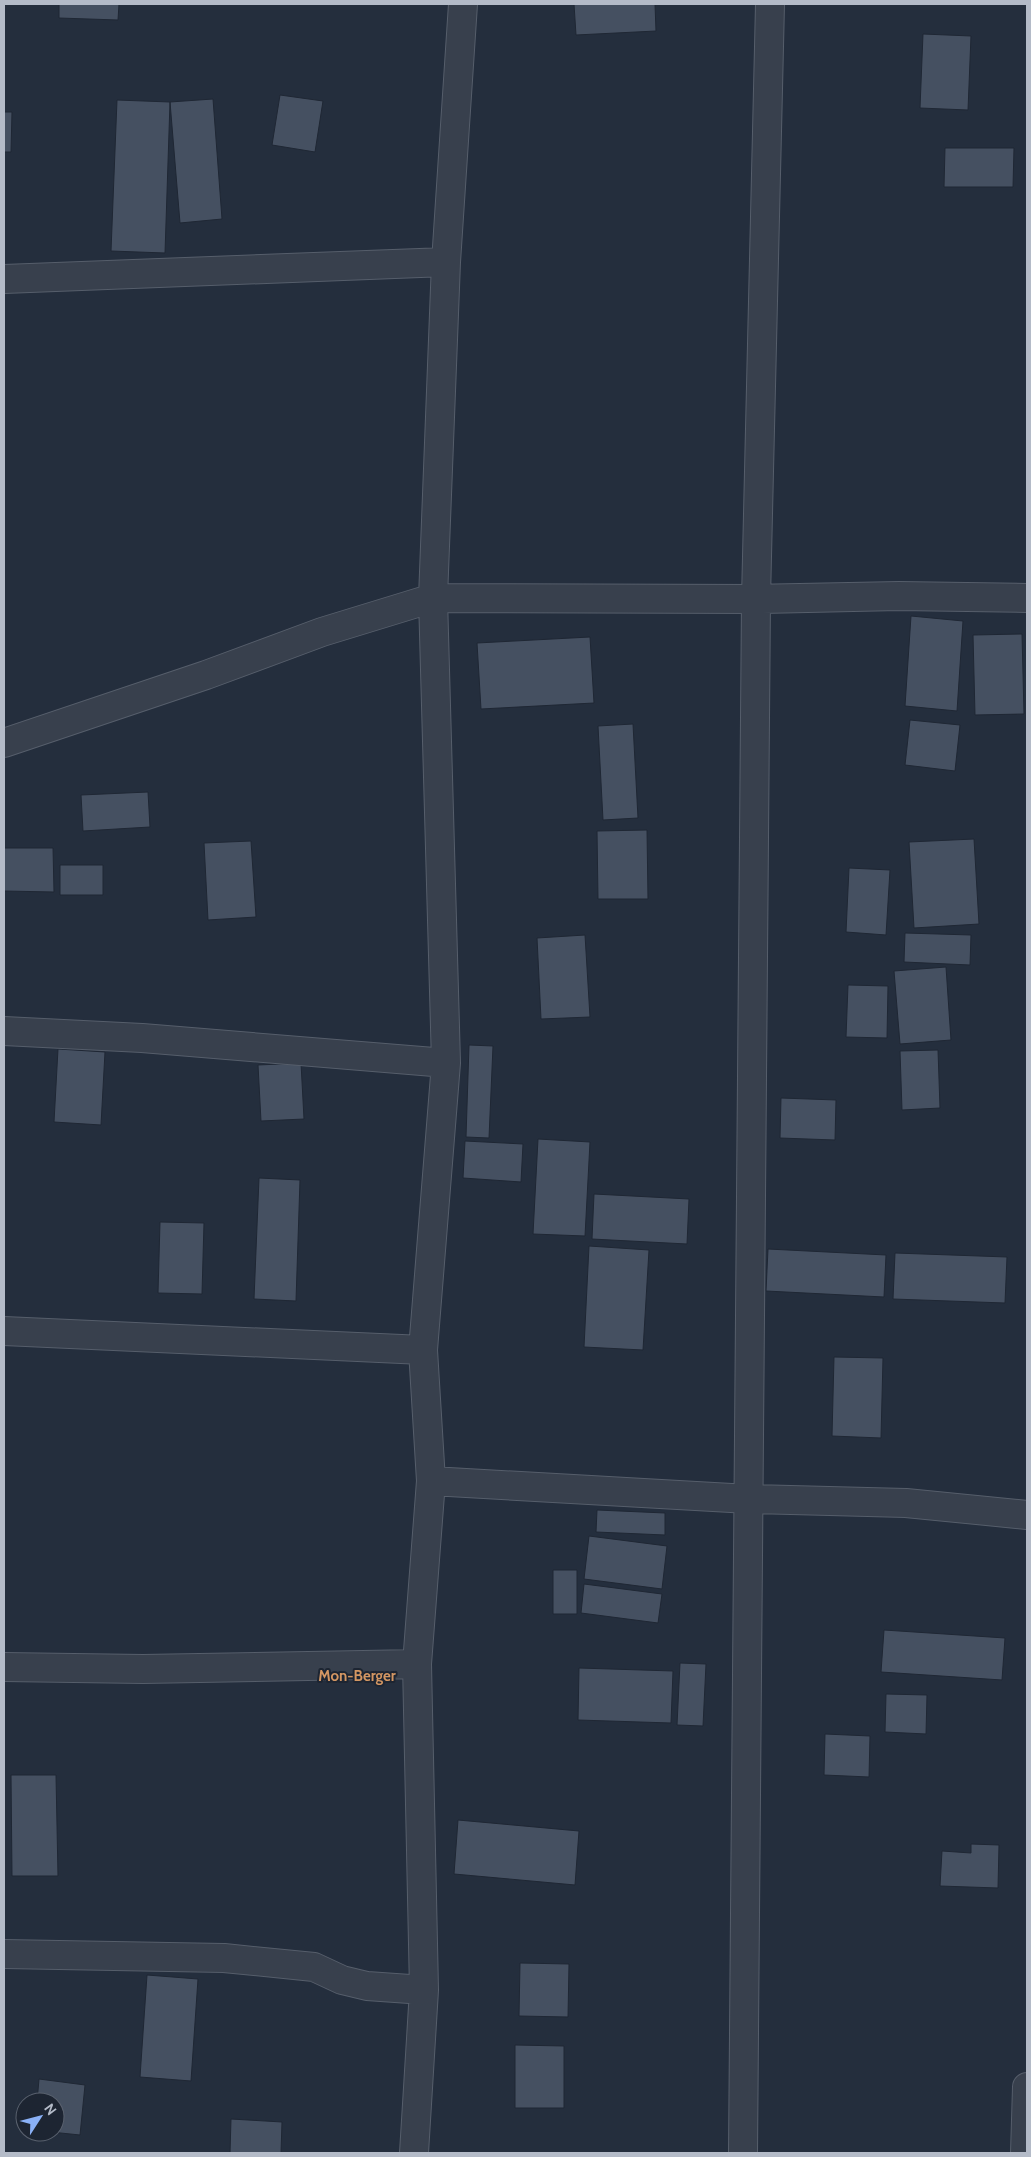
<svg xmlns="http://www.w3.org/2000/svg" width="1031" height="2157" viewBox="0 0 1031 2157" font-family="Cabin,sans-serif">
  <rect width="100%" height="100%" fill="#242e3d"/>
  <path fill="#455061" stroke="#1f2734" d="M59,4h60l-1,16 -59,-2z
    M574,4h81l1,27 -80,4z
    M923,34l48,2 -3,74 -48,-2z
    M280,95l43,6 -8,51 -43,-7z
    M213,99l9,120 -42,4 -10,-121z
    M117,100l53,2 -5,151 -54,-2z
    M4,112h8l-1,40h-7z
    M945,148h69l-1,39h-69z
    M911,616l52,5 -6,90 -52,-5z
    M1022,634l2,80 -49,1 -2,-80z
    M590,637l4,66 -113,6 -4,-66z
    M910,720l50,5 -5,46 -50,-6z
    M633,724l5,94 -35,2 -5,-94z
    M148,792l2,35 -67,4 -2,-36z
    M647,830l1,69h-50l-1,-68z
    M974,839l5,85 -65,4 -5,-86z
    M251,841l5,76 -48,3 -4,-77z
    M4,848h49l1,44 -50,-1z
    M60,865h43v30h-43z
    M849,868l41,2 -4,65 -40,-3z
    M905,933l66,2 -1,30 -66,-3z
    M585,935l5,82 -49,2 -4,-81z
    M946,967l5,73 -51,4 -6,-73z
    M848,985l40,1 -1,52 -41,-1z
    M469,1045l24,1 -4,92 -23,-1z
    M58,1049l47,3 -4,73 -47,-3z
    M938,1050l2,58 -38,2 -2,-59z
    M301,1063l3,56 -43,2 -3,-56z
    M781,1098l55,2 -1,40 -55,-2z
    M538,1139l52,3 -5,94 -52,-2z
    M465,1141l58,3 -2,38 -58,-4z
    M259,1178l41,2 -4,121 -42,-2z
    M594,1194l95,5 -2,45 -95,-5z
    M160,1222l44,1 -2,71 -44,-1z
    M589,1246l60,4 -6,100 -59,-3z
    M768,1249l118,6 -2,42 -118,-6z
    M895,1253l112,4 -2,46 -112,-4z
    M834,1357l49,1 -2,80 -49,-2z
    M597,1510l68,3v22l-69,-3z
    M589,1536l78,10 -5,43 -78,-10z
    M553,1570h24v44h-24z
    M584,1584l78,10 -4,29 -77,-10z
    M884,1630l121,8 -3,42 -121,-8z
    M680,1663l26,1 -3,62 -26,-1z
    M579,1668l94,3 -2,52 -93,-3z
    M886,1694l41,1 -1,39 -41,-2z
    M825,1734l45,2 -1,41 -45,-2z
    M11,1775h45l2,101h-46z
    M458,1820l121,11 -4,54 -121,-11z
    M971,1844l28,1 -1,43 -58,-2 2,-35 29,2z
    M520,1963l49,1 -1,53 -49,-1z
    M147,1975l51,4 -7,102 -51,-4z
    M515,2045l49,1v62h-49z
    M39,2079l46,6 -5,50 -29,-3h4v-30h-18z
    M231,2119l51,3 -1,31h-51z"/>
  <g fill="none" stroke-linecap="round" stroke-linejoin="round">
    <g stroke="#565e6b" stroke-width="30">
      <path id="street" d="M4,279l442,-17
        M4,743l202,-68 116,-43 111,-34 323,1 143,-3 128,2
        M4,1031l138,7 304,25
        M4,1331l419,19
        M431,1481l318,18 157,4 121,12
        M4,1667l139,2 274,-5
        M4,1954l220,4 90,9 28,13 25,6 57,4
        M414,2153l10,-163 -7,-326 14,-183 -8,-131 23,-287 -13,-465 13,-336 17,-258
        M743,2153l13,-1554 14,-595
        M1025,2153l2,-66"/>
    </g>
    <use href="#street" stroke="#38404d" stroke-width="28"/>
  </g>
  <g text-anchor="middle" stroke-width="4" stroke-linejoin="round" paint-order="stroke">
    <g font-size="15" font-weight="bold" fill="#d49763" stroke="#1d2532">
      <text x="357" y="1681">Mon-Berger</text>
    </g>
  </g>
  <rect width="1031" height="2157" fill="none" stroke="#b4bbc8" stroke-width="10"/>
  <g transform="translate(40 2117) rotate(54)"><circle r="24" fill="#1d2532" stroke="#59616e"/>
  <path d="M0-4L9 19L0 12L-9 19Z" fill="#8ab1f7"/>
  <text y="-8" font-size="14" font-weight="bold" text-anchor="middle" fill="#b4bbc8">N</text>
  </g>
</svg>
